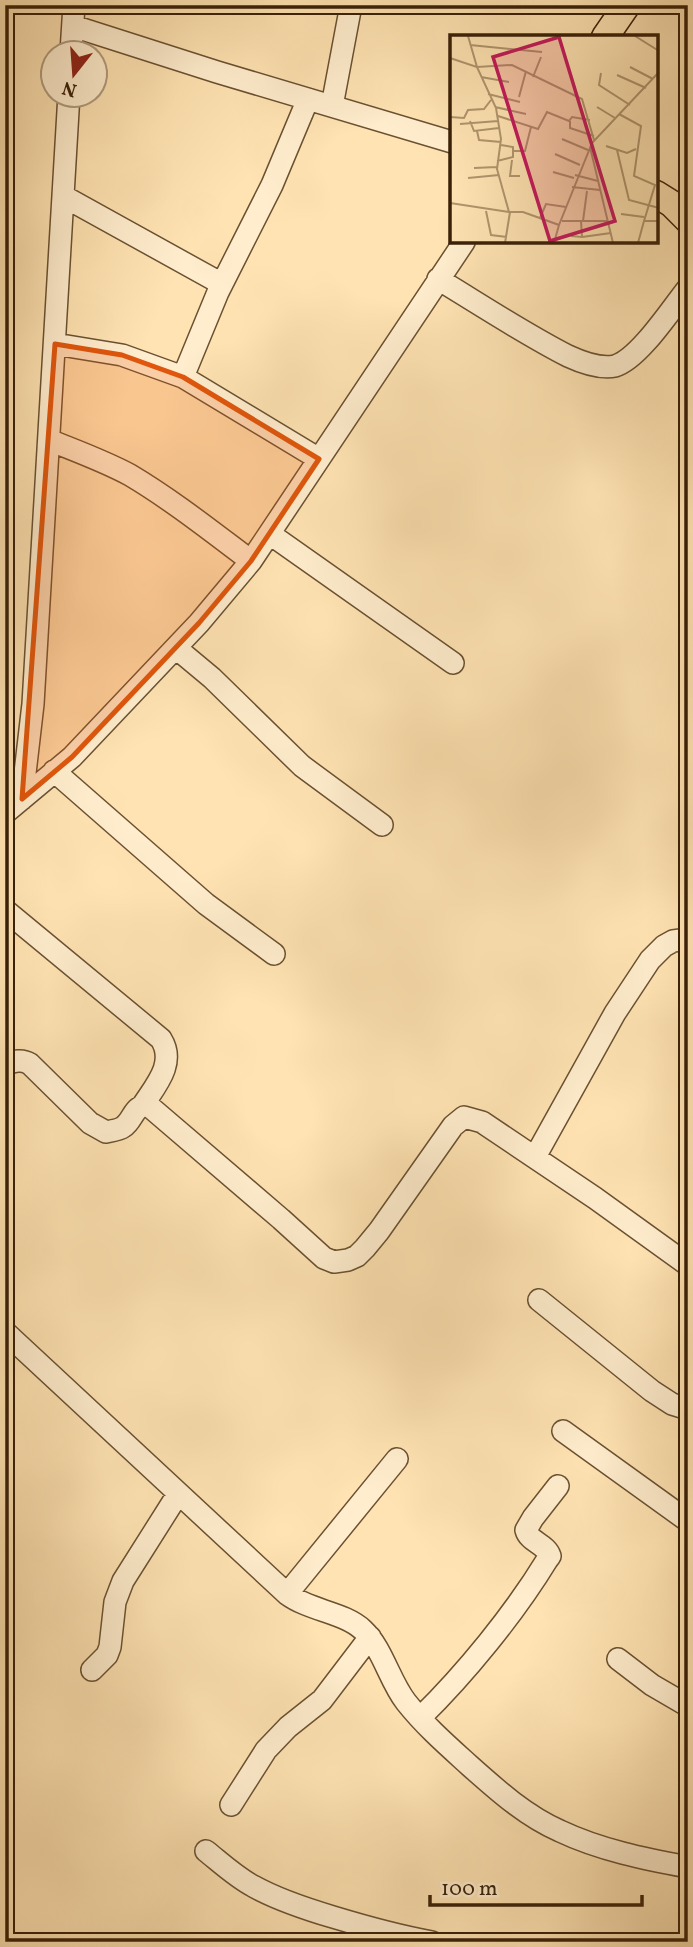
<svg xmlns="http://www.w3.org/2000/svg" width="693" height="1947" viewBox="0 0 693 1947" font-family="Vollkorn,serif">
  <rect width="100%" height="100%" fill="#ffe3b2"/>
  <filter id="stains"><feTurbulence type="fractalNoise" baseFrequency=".00286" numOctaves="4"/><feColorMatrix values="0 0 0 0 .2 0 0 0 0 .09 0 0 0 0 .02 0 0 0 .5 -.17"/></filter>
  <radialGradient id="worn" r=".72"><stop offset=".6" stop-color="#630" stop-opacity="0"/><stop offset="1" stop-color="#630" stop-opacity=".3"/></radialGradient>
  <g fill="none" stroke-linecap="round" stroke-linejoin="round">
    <g stroke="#6a5132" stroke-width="24">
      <path id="minor" d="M73,26l144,46 235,70
        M71,52l3,-47
        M332,106l19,-101
        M63,196l159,88
        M438,279c43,26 85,54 130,77 13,6 33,13 47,10 24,-7 57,-58 73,-78
        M55,344l67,11 61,22 136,82
        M183,377l35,-85 54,-107 36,-86
        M49,440c27,11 55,21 81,35 42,25 81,56 121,86
        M270,534l183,129
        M176,648l36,30 90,88 80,59
        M54,771l152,133 68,50
        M22,799l11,-95 36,-610
        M5,813l67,-56 127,-134 52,-62 213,-319
        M5,910l156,129c15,24 -5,46 -18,66
        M5,1064c10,-3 17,-5 25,0l60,59 16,9c5,-1 13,-2 17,-5 11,-7 10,-23 26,-21l132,113 43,39 10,4 14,-2 9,-4 8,-8 14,-17 74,-105 11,-9 18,5 113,76 93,67
        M535,1157l80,-144 35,-53 14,-14 9,-5 15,-2
        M539,1300l113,91 20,13 16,5
        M5,1332l282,262c23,17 57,18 76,36 20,19 26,50 43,72 19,24 42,44 64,64 28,25 56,50 90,65 40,19 85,28 128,36
        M563,1431l125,90
        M287,1594l110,-135
        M618,1659l34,26 36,21
        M92,1670l15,-15 3,-8 5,-45 8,-21 55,-87
        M420,1718c45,-44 94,-104 127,-158l3,-4c-4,-12 -21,-14 -24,-26l7,-12 25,-32
        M231,1805l35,-55 22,-23 34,-27 48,-63
        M206,1851c15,12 30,26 47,35 25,14 53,23 80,31 33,10 66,19 99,25"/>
    </g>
    <g stroke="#392007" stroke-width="29">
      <path id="major" d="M605,37l22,-32
        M656,194l16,10 16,16"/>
    </g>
    <use href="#minor" stroke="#ffedcd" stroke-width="21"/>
    <use href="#major" stroke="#ffe3b2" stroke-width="26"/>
  </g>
  <path fill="#df560c" fill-opacity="0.2" stroke="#df560c" stroke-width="5" stroke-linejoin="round" d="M55,344l67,11 61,22 136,82 -68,102 -52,62 -127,134 -50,42z"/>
  <g transform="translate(450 35)">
    <rect width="208" height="208" fill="#ffe3b2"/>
    <path fill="none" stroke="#b0956e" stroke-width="2" d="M18,1l9,31 35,-2 70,34 12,41M185,1l24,15M20,10l72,7M0,23l27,9 19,41 5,31 -4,30 12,43h14l36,13 -5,18M180,32l23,12M151,38l-2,12 31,20M167,40l29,13M31,42l28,5M83,42l8,-20M38,59l32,8M69,62l7,-26M45,72l31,7M147,72l18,11M169,79l22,12 -7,50 21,9 -11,36M48,81l40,13 9,-17 22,9 3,-4 18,3M0,82l14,1 4,-8 16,-1 7,-9M20,86l4,10 25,-3M120,86v7l24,8M10,89l38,-3M27,96l2,9 22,2M112,104l26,11M156,111l21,7 9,-4M140,112l23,96M167,115l12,50 30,8M64,116h11l6,-24M105,119l25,11M62,125l-2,16h10M47,126l16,-4v-10l-12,-2M24,133l23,-1M103,137l21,6M125,140l23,6M18,143l31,-3M122,152l28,3M0,168l59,9M36,176l5,24 16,2M171,179l23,3M90,183l6,-14 20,3M112,186h45M133,186l4,-30M109,190l33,-82 67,-71M121,201l11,1 -1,-16M132,202l29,-4M55,208l5,-31M188,208l6,-22h15"/>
    <path fill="#c2185b" fill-opacity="0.15" stroke="#c2185b" stroke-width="3.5" d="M109,2l56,184 -65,20 -57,-184z"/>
    <rect width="208" height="208" fill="none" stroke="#392007" stroke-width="3.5"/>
  </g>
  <rect width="693" height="1947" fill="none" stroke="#ffe3b2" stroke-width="28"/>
  <rect x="7" y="7" width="679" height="1933" fill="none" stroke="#392007" stroke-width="3.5"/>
  <rect x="14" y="14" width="665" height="1919" fill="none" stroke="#392007" stroke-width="2"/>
  <g transform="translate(74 74) rotate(197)"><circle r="33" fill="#ffedcd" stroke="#b09b7e" stroke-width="2"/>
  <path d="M0-5L12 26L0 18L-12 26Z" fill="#8f2418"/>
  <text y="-10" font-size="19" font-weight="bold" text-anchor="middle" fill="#392007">N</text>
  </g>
  <path d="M430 1895v10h212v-10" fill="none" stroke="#392007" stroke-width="3.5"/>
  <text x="441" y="1895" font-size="21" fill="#392007" stroke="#ffedcd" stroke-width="5" paint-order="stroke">100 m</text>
  <rect width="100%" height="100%" filter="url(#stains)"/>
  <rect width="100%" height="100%" fill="url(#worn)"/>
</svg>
